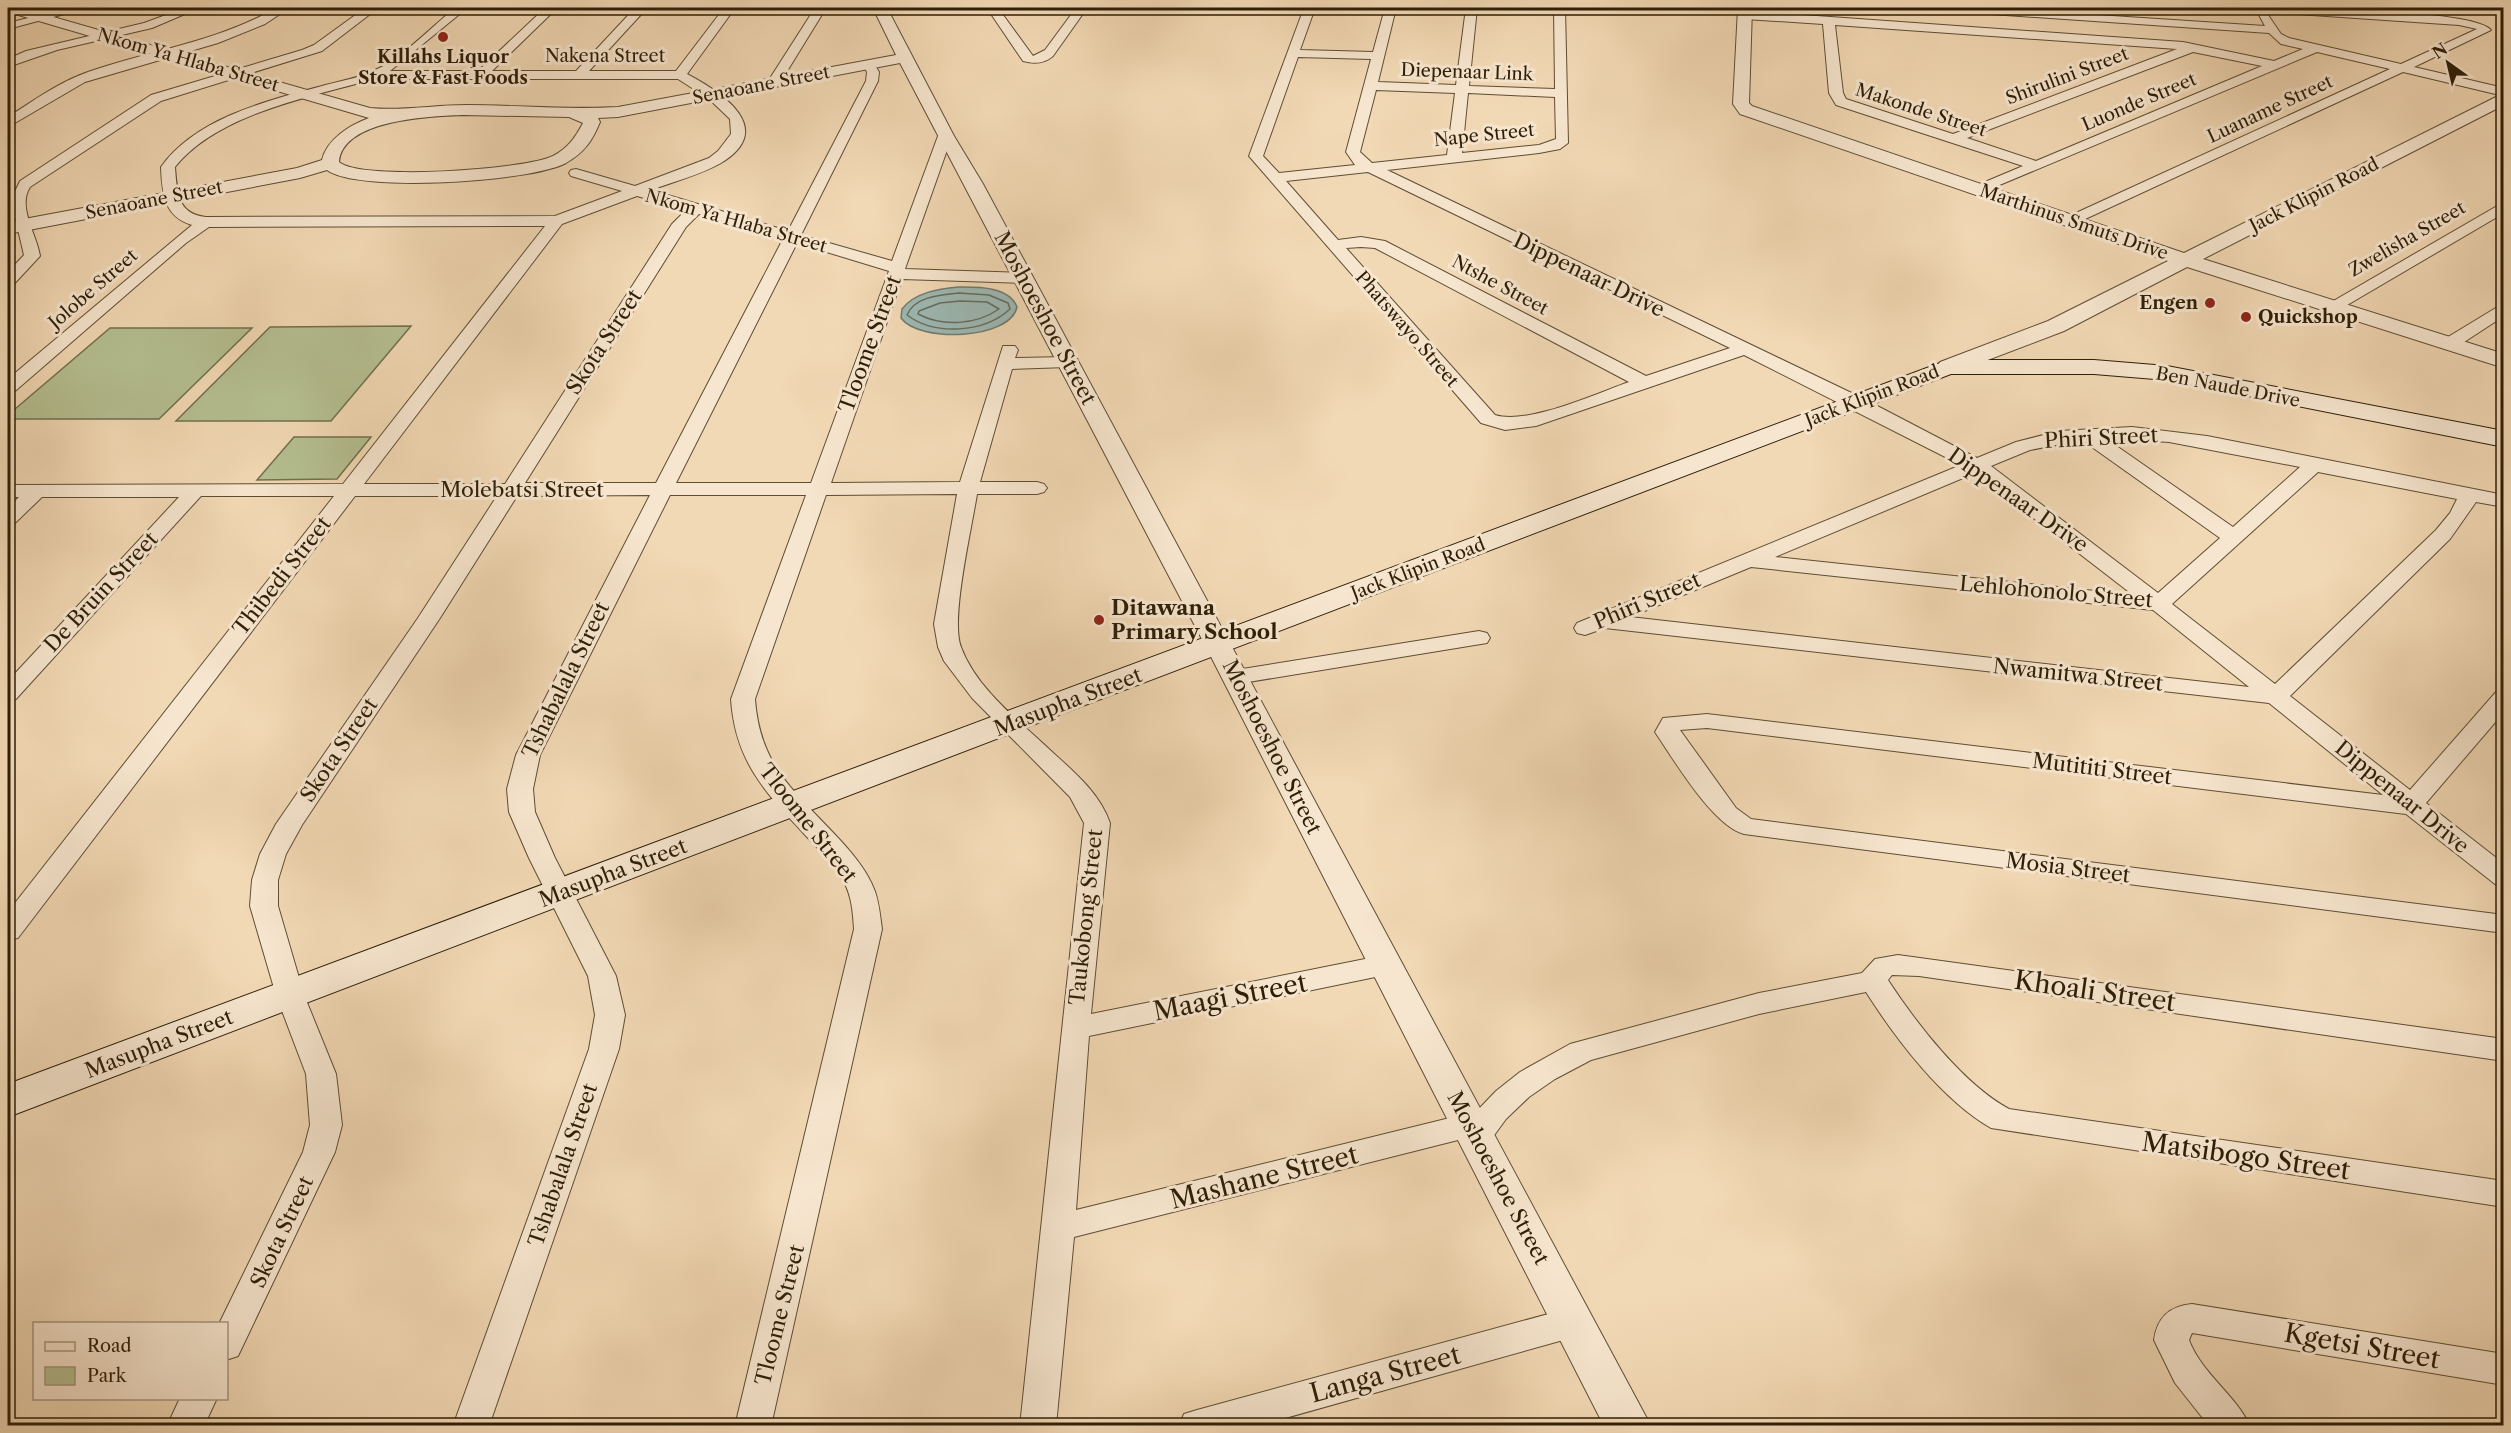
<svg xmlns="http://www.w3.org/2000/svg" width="2511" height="1433" viewBox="0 0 2511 1433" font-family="'Libre Caslon Text',serif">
  <rect width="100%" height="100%" fill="#f2d9b5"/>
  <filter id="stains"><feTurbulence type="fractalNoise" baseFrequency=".00333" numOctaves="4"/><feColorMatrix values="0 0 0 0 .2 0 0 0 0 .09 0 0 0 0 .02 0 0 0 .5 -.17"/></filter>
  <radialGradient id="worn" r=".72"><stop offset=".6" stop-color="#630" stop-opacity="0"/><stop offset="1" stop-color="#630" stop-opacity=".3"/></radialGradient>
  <path fill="#b5c092" stroke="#716f4d" stroke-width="1.5" d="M411,326l-80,95h-155l94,-94z
    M110,328h142l-93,91h-151v-4z
    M294,437h77l-34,42 -80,1z"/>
  <path fill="#9db9b5" stroke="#707b70" stroke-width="1.5" d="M959,287c18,0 50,-1 58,20 -7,33 -98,36 -116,11l1,-9c13,-17 37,-20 57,-22z"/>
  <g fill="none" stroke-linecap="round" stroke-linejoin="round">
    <path stroke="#656c5e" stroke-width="1.5" d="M959,293l30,2 19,8 2,6c-26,24 -75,27 -103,6 8,-19 34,-20 52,-22z
      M960,301l27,1 12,7c-23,16 -56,18 -81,5l1,-3 21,-8z"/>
    <g stroke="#5e4d33" stroke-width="2">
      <path id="minor" d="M69,8h18l-79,21v-6z
        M185,8h14l-47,20 -95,22 -49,17v-8l18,-8 118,-28z
        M276,8h13l-24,16 -47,19 -133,39 -77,45v-10c25,-16 51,-35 80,-45 63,-22 129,-30 188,-64z
        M365,8h13l-56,43 -161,50 -131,86c-13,20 7,48 10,69l-26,28 -6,2v-14l16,-17 -13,-55 9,-19 131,-86 151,-45 12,-5z
        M455,8h12l-77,63h88l67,-63h12l-65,63h84l59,-63h12l-58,63h87l48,-63h11l-48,66c36,19 90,55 34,89 -21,12 -48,19 -70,27l137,41 78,-150 1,-9 -4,-7 2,-3h8l6,10 -1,9 -77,154 91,26 46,-125 2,-3h10l2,3 -47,133 117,4 8,5 -8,5 -120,-4 -71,204 129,-1 43,-136h12l3,4 -3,8 53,-1 9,5 -9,5 -56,2 -32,113h57l7,2 3,4 -3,4 -7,2h-60c-5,33 -27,126 -16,153 15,41 58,74 89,103 24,22 49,42 60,73l-19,191 294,-59 10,3 4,7 -4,7 -10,3 -296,61 -13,174 394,-97 4,1 22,-23 24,-19 50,-28 189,-51 103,-20 13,-14 23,-4 606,84v22l-585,-85 -27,-1 -4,5c28,43 75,104 121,129l495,72v26l-513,-79c-49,-28 -95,-89 -125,-136l-107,22 -168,46 -36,19 -26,18 -23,22 -19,26 -11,3 -11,-3 -3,-6 -388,98 -18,189h-36l64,-603 -14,-26 -98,-99 -28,-37 -6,-14 -4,-23 23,-130 -131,1 -71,204c5,69 41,93 85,141 13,14 27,31 34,49 5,12 6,26 8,40l-111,497h-36l119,-497c-1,-15 -2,-31 -9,-45 -9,-18 -24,-33 -38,-47 -41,-44 -72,-75 -76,-138l75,-204h-136l-130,260 -7,34 2,23 20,46 61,118 9,39 -6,34 -130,377h-36l136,-377 6,-34 -7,-39 -59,-118 -20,-46 -2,-23 9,-34 134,-260 -133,1 -77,122 -138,207 -16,29 -8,26v26l26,89 32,79 6,51 -7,27 -97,204 -12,4v-36h-7l84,-172 7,-27 -4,-51 -30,-79 -26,-89 2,-26 8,-26 16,-30 142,-206 79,-122h-142l-337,442 -10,2v-28l326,-416h-133l-185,203 -8,2v-20l171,-184h-137l-27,26 -7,2v-17l11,-11h-11v-12l335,-1 202,-258 -336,1 -23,16 -172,149 -6,1v-14l184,-154c-28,-8 -30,-32 -31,-58 35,-49 105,-66 161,-81 16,-5 34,-7 49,-14 31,-13 58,-43 84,-64zM375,79h303l31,20 21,20 1,15 -13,17 -9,7 -74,28 -59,-17 -5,1 -2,3 2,3 51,15 -67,25 -349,1c-29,-3 -29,-25 -31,-50 42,-53 137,-71 200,-88zM637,196l49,14 -14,14 -167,260h-141l198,-260zM699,214l84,25 -127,244h-131l161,-256zM797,243l92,28 -78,212h-135z
        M815,8h11l-48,78h-10l-1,-3z
        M987,8h11l35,48 12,-6 31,-42h11l-34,48c-9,8 -19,8 -30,5z
        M1304,8h11l-15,42 73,2 12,-44h11l-18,74 78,3 10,-77h11l-8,78 86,3 -1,-81h11l3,135 -8,6 -21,4 -152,17 475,228 115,60 39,-16 43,-11 73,-4 75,9 297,59v12l-28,-5 -26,37 -160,157 120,94 86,-98 8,-2v22l-78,91 78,61v23l-9,-3 -89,-70 -699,-86 -27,2 56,78 15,11 753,96v18l-760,-99c-31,-8 -70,-74 -89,-102l8,-14 44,-4 676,81 -114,-92 -664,-75 -20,7 -8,-2 -3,-5 3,-5 384,-158 -217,-110 -208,71 -31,4 -24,-7 -232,-267zM1298,57l73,2 -25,93 9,13 -76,8 -16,-17zM1376,90l79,3 -8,62 -75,8 -12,-11zM1468,93l87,4 1,42 -17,6 -77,8zM1368,172l362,176 -84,28 -261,-135 -24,-4 -23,3 -52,-59zM1361,247l14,1 254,134c-34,12 -101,43 -134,33l-149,-167zM2105,438l64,4 131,25 -67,60zM2082,440l138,98 -62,55 -167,-127 39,-16zM2318,472l139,27 -7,14 -14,17 -161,154 -103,-80zM1975,473l158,122 -358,-38zM1751,567l402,43 96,77 -619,-70z
        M1942,8h50l273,18 -6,-11 5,-3 -8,-4c34,0 219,1 235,22l-77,37 90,21v8l-101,-24 -333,154 -5,-2 -3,-3 3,-3 325,-149 -73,-17 -339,142 -7,-4 2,-3 50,-21 -187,-61 -7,-12 -6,-69 -78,-5 -6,-4 6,-4 438,31 91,19 29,-12 -22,-5 -12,-11 -321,-22zM2266,12l193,13 18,4 -76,35 -112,-26 -8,-4zM1835,25l342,24 -224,85 -107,-35 -3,-6zM2193,52l69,14 -226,95 -69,-23z
        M2504,202v11l-167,98 -6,1 -8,-5z
        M2504,303v13l-49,32h-12l-3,-4 3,-4z
        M1479,631l8,2 3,5 -3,5 -251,41 -8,-2 -4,-5 4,-5 8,-2z
        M2192,1304l312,50v31l-312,-52 -3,7c13,34 46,54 61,86h-41l-34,-43 -21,-43c3,-22 15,-34 38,-36z
        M1574,1307l12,5 5,10 -5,10 -12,5 -317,89h-78l5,-12 13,-4z
        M180,1398h37l-13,28h-37z"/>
    </g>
    <g stroke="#5e4d33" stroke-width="2">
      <path id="tertiary" d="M8,8h14l348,100c33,3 64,-3 96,-3 51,0 102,5 152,2l278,-52 -23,-47h14l67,128 29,48 668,1242h-47l-399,-781 -305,-582 -282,54 -20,1 2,4c-8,19 -15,30 -34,41 -35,19 -209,30 -239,7l-27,8 -292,56v-12l289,-54 25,-8c5,-21 28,-35 47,-42l-361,-106zM464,115l105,2 14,6c-8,15 -15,25 -30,33 -29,14 -192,25 -214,6 3,-43 94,-46 125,-47z
        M1738,8h14l-3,95 3,3 432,147 320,-160v12l-301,154 301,95v14l-317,-101 -123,64 -108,41h-16l-3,-5 3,-5 108,-41 120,-60 -428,-147 -7,-10z"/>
    </g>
    <g stroke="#2d1e08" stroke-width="2">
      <path id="secondary" d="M1948,360h146l73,6 337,65v16l-337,-67 -73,-6h-143l-1943,743v-33z"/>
    </g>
    <use href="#minor" fill="#f7e6cf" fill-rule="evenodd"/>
    <use href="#tertiary" fill="#f7e6cf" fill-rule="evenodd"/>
    <use href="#secondary" fill="#f7e6cf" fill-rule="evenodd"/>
  </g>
  <g fill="#8f2418" stroke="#f7e6cf" stroke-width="2">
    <circle cx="443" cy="37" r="6"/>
    <circle cx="2210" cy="303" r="6"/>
    <circle cx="2246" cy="317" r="6"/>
    <circle cx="1099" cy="620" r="6"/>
  </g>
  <g text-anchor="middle" stroke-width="6" stroke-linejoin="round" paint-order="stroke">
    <g font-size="18" fill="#2d1e08" stroke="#f7e6cf">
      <text x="605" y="62">Nakena Street</text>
      <text transform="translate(188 60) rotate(16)" y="6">Nkom Ya Hlaba Street</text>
      <text transform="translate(1467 72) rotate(2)" y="6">Diepenaar Link</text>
      <text transform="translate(2067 76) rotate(-21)" y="6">Shirulini Street</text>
      <text transform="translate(761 85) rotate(-11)" y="6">Senaoane Street</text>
      <text transform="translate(2139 102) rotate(-23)" y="6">Luonde Street</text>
      <text transform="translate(2270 109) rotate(-25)" y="6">Luaname Street</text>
      <text transform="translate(1921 110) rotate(18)" y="6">Makonde Street</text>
      <text transform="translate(1484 135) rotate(-6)" y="6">Nape Street</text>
      <text transform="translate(2314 195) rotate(-27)" y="6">Jack Klipin Road</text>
      <text transform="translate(154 200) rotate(-11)" y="6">Senaoane Street</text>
      <text transform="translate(736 221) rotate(16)" y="6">Nkom Ya Hlaba Street</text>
      <text transform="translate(2074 222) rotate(19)" y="6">Marthinus Smuts Drive</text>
      <text transform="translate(2407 239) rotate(-30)" y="6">Zwelisha Street</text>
      <text transform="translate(1500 285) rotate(28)" y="6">Ntshe Street</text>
      <text transform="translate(93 289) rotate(-41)" y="6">Jolobe Street</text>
      <text transform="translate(1407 329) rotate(49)" y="6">Phatswayo Street</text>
      <text transform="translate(2228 387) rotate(11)" y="6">Ben Naude Drive</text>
      <text transform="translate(1872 396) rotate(-21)" y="6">Jack Klipin Road</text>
      <text transform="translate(1418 569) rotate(-21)" y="6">Jack Klipin Road</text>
    </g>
    <g font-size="18" font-weight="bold" fill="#2d1e08" stroke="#f7e6cf">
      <text x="443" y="63">Killahs Liquor<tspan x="443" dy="21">Store &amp; Fast Foods</tspan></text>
      <text x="2198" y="309" text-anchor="end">Engen</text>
      <text x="2258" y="323" text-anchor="start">Quickshop</text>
    </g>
    <g font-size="21" fill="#2d1e08" stroke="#f7e6cf">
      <text transform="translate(1589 275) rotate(26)" y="7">Dippenaar Drive</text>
      <text transform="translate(1045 318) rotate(62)" y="7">Moshoeshoe Street</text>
      <text transform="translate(604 342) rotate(-57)" y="7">Skota Street</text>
      <text transform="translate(870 344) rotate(-70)" y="7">Tloome Street</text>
      <text transform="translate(2101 438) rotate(-3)" y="7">Phiri Street</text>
      <text x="522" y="497">Molebatsi Street</text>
      <text transform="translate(2018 500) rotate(35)" y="7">Dippenaar Drive</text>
      <text transform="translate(282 576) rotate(-52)" y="7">Thibedi Street</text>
      <text transform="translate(101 592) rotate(-47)" y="7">De Bruin Street</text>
      <text transform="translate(2056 592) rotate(5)" y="7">Lehlohonolo Street</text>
      <text transform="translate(1647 601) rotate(-23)" y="7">Phiri Street</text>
      <text transform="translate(2078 675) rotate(6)" y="7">Nwamitwa Street</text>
      <text transform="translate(566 680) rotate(-64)" y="7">Tshabalala Street</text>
      <text transform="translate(1068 702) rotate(-21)" y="7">Masupha Street</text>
      <text transform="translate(1272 747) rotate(63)" y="7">Moshoeshoe Street</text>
      <text transform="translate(339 750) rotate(-56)" y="7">Skota Street</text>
      <text transform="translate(2102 769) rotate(7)" y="7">Mutititi Street</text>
      <text transform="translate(2402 797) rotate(39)" y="7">Dippenaar Drive</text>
      <text transform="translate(808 823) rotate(52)" y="7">Tloome Street</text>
      <text transform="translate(2068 868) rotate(7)" y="7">Mosia Street</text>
      <text transform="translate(613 873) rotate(-21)" y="7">Masupha Street</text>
      <text transform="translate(1086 917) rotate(-84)" y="7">Taukobong Street</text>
      <text transform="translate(159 1044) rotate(-21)" y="7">Masupha Street</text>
      <text transform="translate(563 1165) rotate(-71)" y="7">Tshabalala Street</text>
      <text transform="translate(1498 1178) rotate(62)" y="7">Moshoeshoe Street</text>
      <text transform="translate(282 1232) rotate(-65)" y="7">Skota Street</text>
      <text transform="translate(780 1315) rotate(-76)" y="7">Tloome Street</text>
    </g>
    <g font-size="21" font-weight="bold" fill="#2d1e08" stroke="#f7e6cf" text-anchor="start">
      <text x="1111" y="615">Ditawana<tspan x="1111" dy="24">Primary School</tspan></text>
    </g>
    <g font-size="26" fill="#2d1e08" stroke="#f7e6cf">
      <text transform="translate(2095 991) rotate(8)" y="9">Khoali Street</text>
      <text transform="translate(1230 997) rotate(-11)" y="9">Maagi Street</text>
      <text transform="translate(2246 1156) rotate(8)" y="9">Matsibogo Street</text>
      <text transform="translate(1264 1177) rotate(-14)" y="9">Mashane Street</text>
      <text transform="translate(2362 1346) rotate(10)" y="9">Kgetsi Street</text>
      <text transform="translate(1385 1374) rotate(-15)" y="9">Langa Street</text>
    </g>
  </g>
  <rect width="2511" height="1433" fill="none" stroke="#f2d9b5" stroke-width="30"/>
  <rect x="9" y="9" width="2493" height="1415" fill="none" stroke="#2d1e08" stroke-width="3"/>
  <rect x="15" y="15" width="2481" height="1403" fill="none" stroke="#2d1e08" stroke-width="1.5"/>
  <rect x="33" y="1322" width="195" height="78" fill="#f7e6cf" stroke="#a6967f" stroke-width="1.5"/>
  <rect x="45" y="1342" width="30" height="9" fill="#f7e6cf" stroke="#a6967f" stroke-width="1.5"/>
  <text x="87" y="1352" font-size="18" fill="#2d1e08">Road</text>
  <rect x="45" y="1367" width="30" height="18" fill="#b5c092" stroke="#a6967f" stroke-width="1.5"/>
  <text x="87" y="1382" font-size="18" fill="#2d1e08">Park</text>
  <g transform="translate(2448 63) rotate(326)" stroke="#f7e6cf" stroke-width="4.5" paint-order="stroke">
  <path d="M0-4.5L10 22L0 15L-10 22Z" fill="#2d1e08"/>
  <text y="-9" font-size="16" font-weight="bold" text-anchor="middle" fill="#2d1e08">N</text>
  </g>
  <rect width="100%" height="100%" filter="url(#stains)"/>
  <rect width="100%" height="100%" fill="url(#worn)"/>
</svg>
